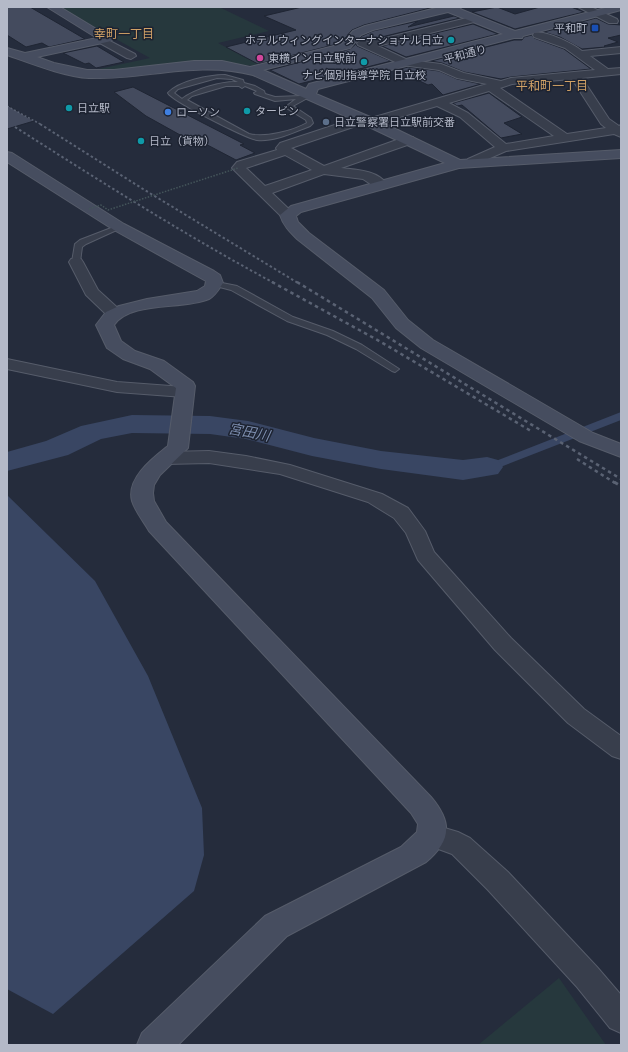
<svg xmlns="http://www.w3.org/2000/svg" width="628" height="1052" viewBox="0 0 628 1052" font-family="'Fira Sans','Noto Sans JP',sans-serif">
  <rect width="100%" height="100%" fill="#252c3c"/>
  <path fill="#26383d" d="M58,7h161l50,24 -51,12 42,22 -3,1 -33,-3 -139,9 65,-14z
    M559,978l47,67h-128z"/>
  <path fill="#394663" d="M621,412v8l-123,48 -34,6 -22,-2v-8l21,3 25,-3z
    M7,495l88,86 53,95 54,132 2,47 -10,36 -141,123 -46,-25z"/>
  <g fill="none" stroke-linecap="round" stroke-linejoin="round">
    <path fill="#394663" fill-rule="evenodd" d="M132,415l78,1 38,5 66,17 67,13 82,9 24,-3 11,3 5,7 -5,7 -35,6 -82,-11 -69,-13 -66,-17 -36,-5 -78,-1 -31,6 -33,16 -61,16v-19l39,-11 35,-15z"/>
  </g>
  <path fill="#444b5e" stroke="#1f2533" d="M7,7h23l55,32 -36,8 -7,-4 -16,4 -19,-12z
    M302,7h132l-70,18 -12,5 -11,13 -83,21 -32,-17 70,-17 -32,-14z
    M497,7l18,7 25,-7h31l13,5 -69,17 -43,-17z
    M454,16l6,2 -91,22 -7,-1 -4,1 4,-4 11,-5 45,-10 -10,6z
    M596,18l12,6 13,1v10l-13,3 10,4 -14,4 1,1 -23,2 -22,-12 -16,-5z
    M473,24l25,10 -92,23 -24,-11z
    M532,35l2,3 30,11 27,20 -80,8 -10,2 -37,-7 -22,-9 -11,-2 83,-21h8l2,-3z
    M356,44l1,2 34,15 -92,23 -29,-14 80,-21z
    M97,46l27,16 -28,6 -7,-5 -4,1 -22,-11z
    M408,67l31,4 18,8 24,5 -38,11 -11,-11 -4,1 -31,-15z
    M133,87l111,57 -4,1 15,8 -19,7 -40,-21 -5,2 -45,-25 -32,-24z
    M489,93l33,24 -18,6 18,11 -21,4 -39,-33 -5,1 -4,-3z
    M7,105l27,16 -27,8z"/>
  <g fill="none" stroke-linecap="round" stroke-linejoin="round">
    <g stroke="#565c6a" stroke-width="2">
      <path id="lane" d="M225,75l18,5 1,3 11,3 9,5 1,3 10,3 26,-1 10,-2v2l-18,10 18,12 2,5 -3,3c-16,6 -36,16 -53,14 -11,-2 -85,-39 -89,-47 11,-12 41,-18 57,-18zM217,78l15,1 6,3c-15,-1 -44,7 -56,17l-8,-6 4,-4zM226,86h13l3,2 3,-2 12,5 -3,2 1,1 20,7 21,-2 -8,6v4l18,11 1,3c-14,8 -42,15 -58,11l-62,-34 5,-4z
        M119,225l4,2 -2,1 -35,16 -4,3 -2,15 -4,2h-3l-1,-2 3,-18 5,-4z
        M212,281l25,5 56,31 40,14 29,14 37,24 -4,3 -3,-1 -36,-22 -29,-14 -40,-14 -56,-31 -19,-5z"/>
    </g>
    <g stroke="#565c6a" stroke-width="2">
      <path id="street" d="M578,7h13l26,12 1,2 -1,2h-8z
        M475,16l5,3 -2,2 -100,25 30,14 33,4 23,9 37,8 10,-3 84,-8 -30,-22 -31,-11 -1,-2 1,-2c12,-3 39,11 48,18l39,-4v6l-31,3 18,13 13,-1v6l-39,4 27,41 10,7 2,-1v12l-7,-3 -108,17 -34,15 -4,-1 -2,-3 2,-3 27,-12 -35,-30 -23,-11 -67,20 -5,-3 -74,25 33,18 81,-29h8l2,3 -2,3 -72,25c15,2 36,2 46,16l-2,3h-10l-12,-8 -39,-5 -52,19 23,22 -2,3 -5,1 -5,-1 -51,-50 5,-6 40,-12 -1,-2 4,-5 79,-26 4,-1 5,3 119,-35 -30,-6 -18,-8 -37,-5 -44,-20 -1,-2 5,-3 7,2zM572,79l29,45 5,4 -39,6 -67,-46 12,-4zM489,91l65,45 -48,8 -38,-31 -19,-10zM285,155l27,15 -47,16 -19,-18z
        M102,37l33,17 1,2 -5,3 -4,-1 -29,-16 -1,-2z
        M76,258l5,1 2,3 15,28 23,21 2,3 -2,3 -6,2 -6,-2 -23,-22 -17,-33 2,-3z
        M7,359l110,23 67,5 6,1 3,4 -3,4 -6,1 -67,-5 -110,-23z
        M209,451l37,5 44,9 92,29 26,14 17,23 9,21 77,86 73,71 37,27v23l-9,-3 -44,-33 -73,-73 -77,-90 -12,-27 -12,-15 -26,-16 -88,-28 -71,-11 -43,1 -7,-2 -2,-4 2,-4 7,-2z
        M431,824l27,8 12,6 38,34 89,95 24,28v38l-11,-5 -33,-41 -89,-97 -36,-36 -30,-11 -4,-8 4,-8z"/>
    </g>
    <g stroke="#565c6a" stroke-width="2">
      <path id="secondary" d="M47,7h13l53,32 -2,2 -4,1 -70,15 17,6 33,7h27l80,-9h28l28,6 92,-23 11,-13 12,-5 75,-19h21l-1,2 55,22 94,-24h12v3l-98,26 -1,2h-8l-196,51 -2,5 59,25 85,41 161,-10v8l-162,10 -158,44 -5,4 2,6 11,11 75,57 24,30 25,20 160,93 28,11v13l-42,-16 -158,-93 -25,-20 -24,-30 -75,-59c-7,-7 -14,-14 -17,-24l11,-9 154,-43 -80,-38 -112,-50c-55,-15 -109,5 -164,3 -24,-1 -59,-15 -82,-23v-7l18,5 72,-15zM448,12l55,22 -194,50 -3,5 -43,-19 87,-22 11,-13 12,-5z
        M7,152l5,1 112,71 90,47 6,4 3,8c-4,6 -8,13 -14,16 -26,11 -79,2 -95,26l7,16 14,10 29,10 29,21 2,4 -7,62 -28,27 -6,10 -1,8 1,8 12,21 265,275c21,25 21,43 -5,65l-139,74 -109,109h-41l5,-12 123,-117 136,-69 16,-15 1,-8 -7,-11 -262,-282c-5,-9 -14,-20 -17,-30 -6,-23 21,-43 36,-55l8,-58 -26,-19 -27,-10 -16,-11 -11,-23 10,-13 13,-6 28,-7 50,-8 8,-5 1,-5 -92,-51 -107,-68z"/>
    </g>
    <use href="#lane" fill="#383e4c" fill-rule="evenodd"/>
    <use href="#street" fill="#383e4c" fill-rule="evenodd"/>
    <use href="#secondary" fill="#464d5f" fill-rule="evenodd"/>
    <path stroke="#5a6273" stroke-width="1.5" stroke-dasharray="2 2" stroke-linecap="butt" d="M7,106l35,19"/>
    <path stroke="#5a6273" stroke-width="2" stroke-dasharray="2.5 2.5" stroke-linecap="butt" d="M40,124l103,65 155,94
      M15,127c85,54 170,108 259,156"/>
    <path stroke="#5a6273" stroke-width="2.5" stroke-dasharray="3.5 3.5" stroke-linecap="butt" d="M272,282l109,60 150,89
      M297,282l324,197
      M577,459l38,24"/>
    <path stroke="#5a6273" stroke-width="3" stroke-dasharray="4.5 4.5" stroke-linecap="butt" d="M614,482l7,4"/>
    <path stroke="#44555a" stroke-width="1.5" stroke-dasharray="1.5 1.5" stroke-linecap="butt" d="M89,209l12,-4 7,5 130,-42"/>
  </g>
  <rect fill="#1a4fb4" stroke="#1d2331" stroke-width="1.5" x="591" y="24" width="8" height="8" rx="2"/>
  <g fill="#0f9aa8" stroke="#1d2331" stroke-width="1.5">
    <circle cx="451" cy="40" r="4"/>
    <circle cx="364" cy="62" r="4"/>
    <circle cx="69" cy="108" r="4"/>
    <circle cx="247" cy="111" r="4"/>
    <circle cx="141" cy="141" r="4"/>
  </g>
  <circle fill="#d1479c" stroke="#1d2331" stroke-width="1.5" cx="260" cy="58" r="4"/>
  <circle fill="#3f7fe0" stroke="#1d2331" stroke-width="1.5" cx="168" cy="112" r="4"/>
  <circle fill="#5c6f8a" stroke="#1d2331" stroke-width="1.5" cx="326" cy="122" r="4"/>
  <g text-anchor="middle" stroke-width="3" stroke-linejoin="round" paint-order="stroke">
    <g font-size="11" fill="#b4b9c8" stroke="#1d2331" text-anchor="start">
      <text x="587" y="32" text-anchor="end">平和町</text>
      <text x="443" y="44" text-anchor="end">ホテルウィングインターナショナル日立</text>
      <text x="268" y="62">東横イン日立駅前</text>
      <text x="364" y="79" text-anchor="middle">ナビ個別指導学院 日立校</text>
      <text x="77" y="112">日立駅</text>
      <text x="255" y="115">タービン</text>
      <text x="176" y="116">ローソン</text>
      <text x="334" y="126">日立警察署日立駅前交番</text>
      <text x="149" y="145">日立（貨物）</text>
    </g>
    <g font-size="11" fill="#b4b9c8" stroke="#1d2331">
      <text transform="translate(465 54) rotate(-15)" y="4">平和通り</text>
    </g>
    <g font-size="12" fill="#d0a166" stroke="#1d2331">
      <text x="124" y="38">幸町一丁目</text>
      <text x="552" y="90">平和町一丁目</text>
    </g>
    <g font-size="14" font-style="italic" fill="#7c8dae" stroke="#1d2331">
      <text transform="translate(249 432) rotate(11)" y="5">宮田川</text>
    </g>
  </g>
  <rect width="628" height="1052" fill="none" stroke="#b4b9c8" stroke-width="16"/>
</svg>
